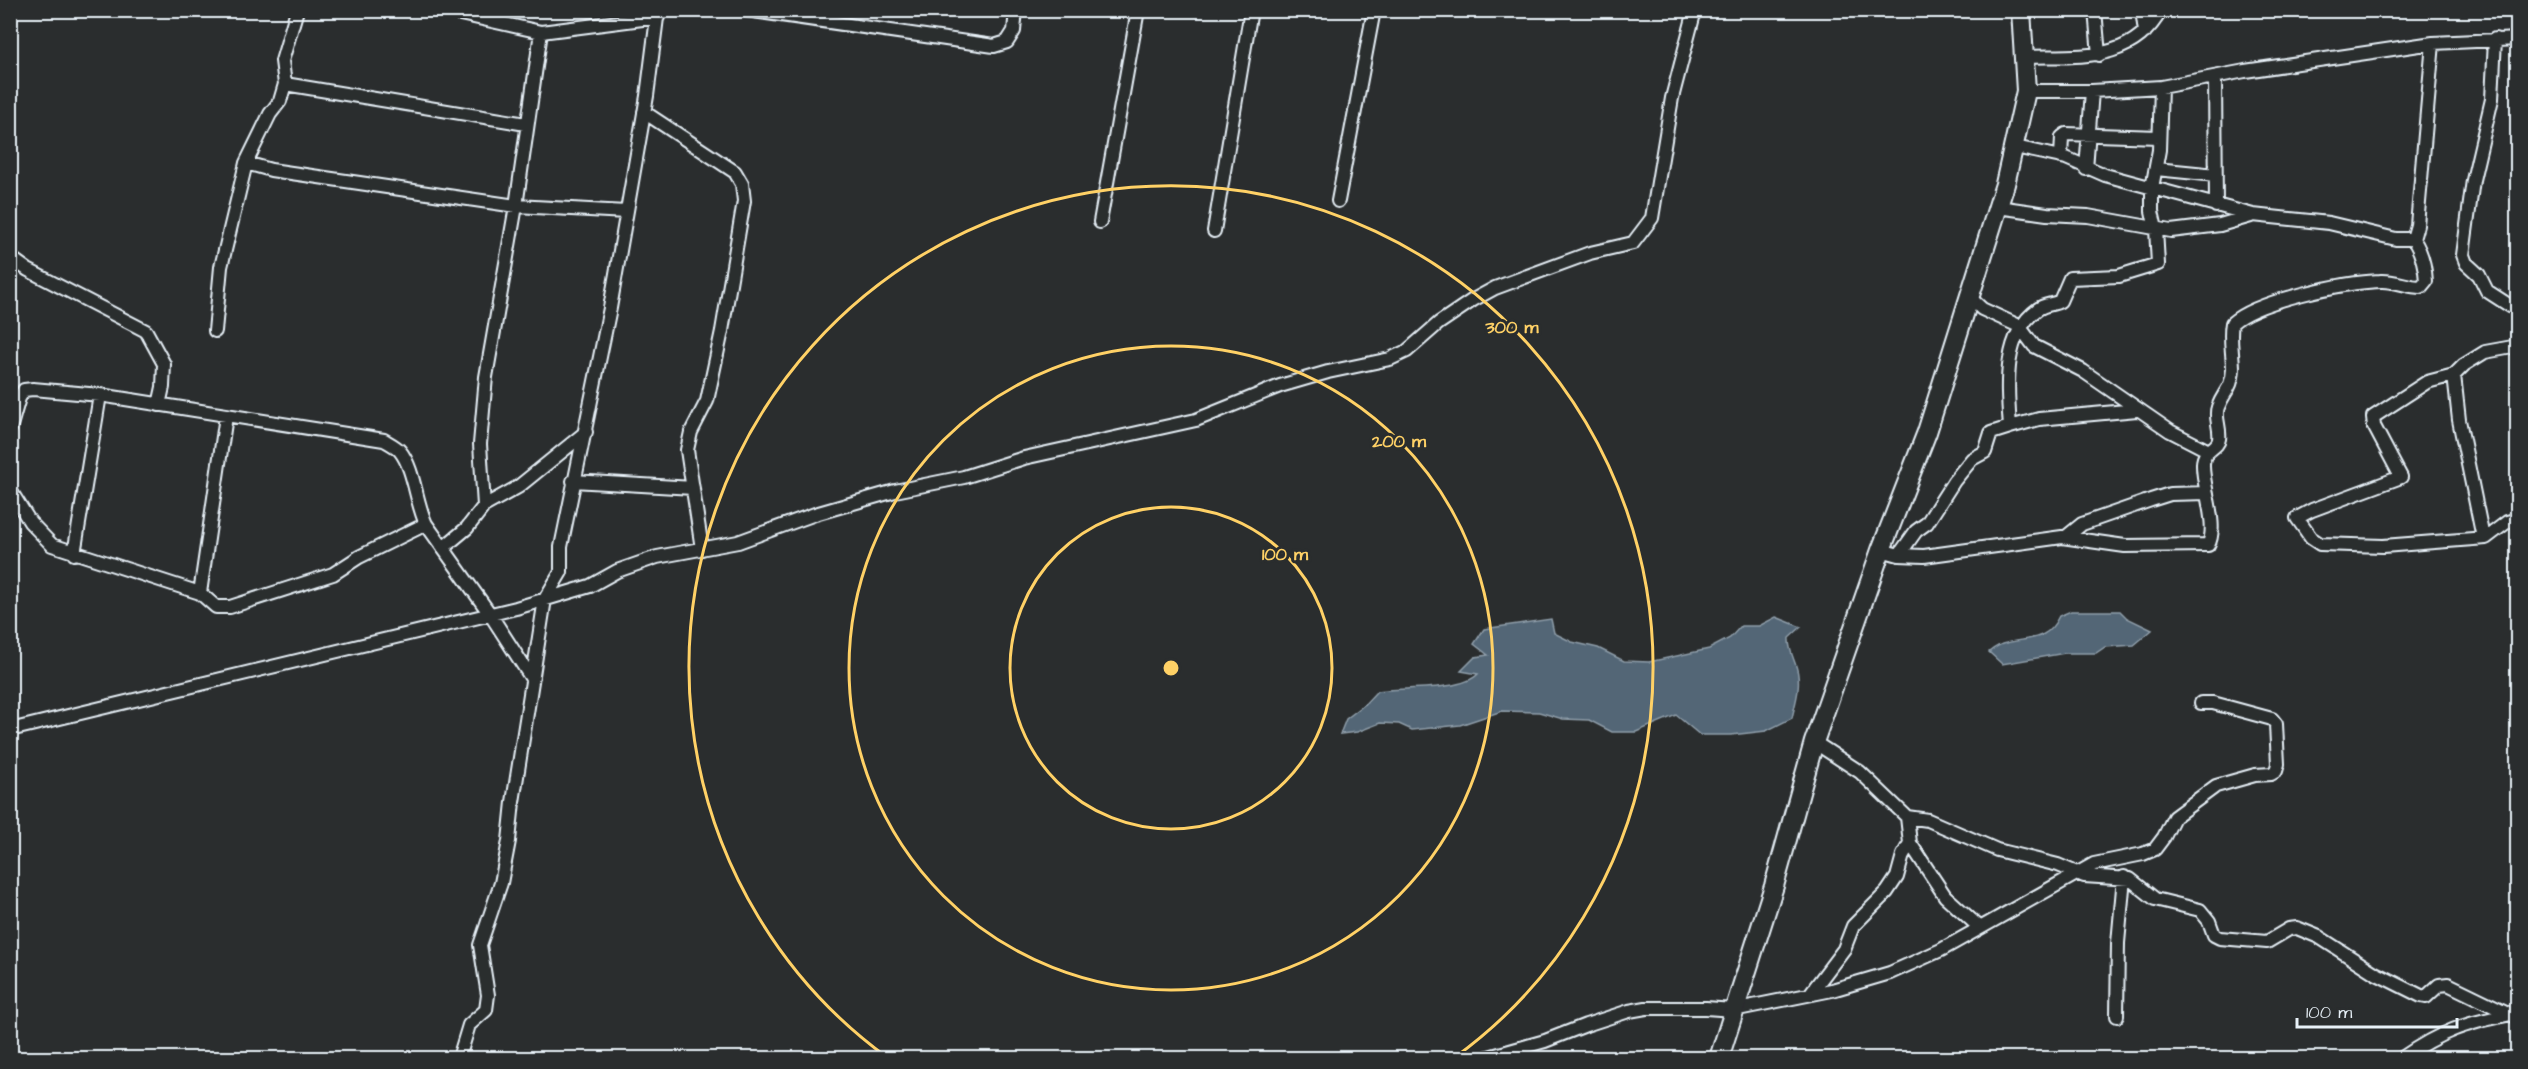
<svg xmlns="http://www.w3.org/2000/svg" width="2528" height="1069" viewBox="0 0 2528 1069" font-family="'Architects Daughter',sans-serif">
  <rect width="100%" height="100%" fill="#2a2d2e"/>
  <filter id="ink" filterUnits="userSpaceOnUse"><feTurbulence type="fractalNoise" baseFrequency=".0167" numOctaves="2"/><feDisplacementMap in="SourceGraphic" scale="12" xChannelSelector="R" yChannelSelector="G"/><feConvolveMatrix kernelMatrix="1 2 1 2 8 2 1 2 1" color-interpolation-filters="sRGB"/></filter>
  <g filter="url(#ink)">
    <path fill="#536676" stroke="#8f9eaa" stroke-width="1.5" d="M2071,611h49l7,7 25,12 -18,15 -29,2 -9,6h-31l-63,11 -13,-12c5,-4 11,-8 17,-9 24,-6 41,-1 53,-27z
      M1776,617l25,10 -12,11c-1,14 8,24 9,37 2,15 -3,29 -6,43l-26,13 -35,4h-31l-24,-20 -40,17h-24l-23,-12 -26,-1 -24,-7 -37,-1 -42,14 -48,5 -13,-6 -19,-1 -23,9 -17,2 6,-15 18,-14 13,-14c25,-4 84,1 101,-17l-17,-3 14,-14 13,-2 -14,-11 10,-15 67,-10 3,14 18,9 26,6 26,13 25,1 60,-13 21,-11 11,-12h18z"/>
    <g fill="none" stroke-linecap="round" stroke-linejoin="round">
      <g stroke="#e8f1f8" stroke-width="16">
        <path id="street" d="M442,10l99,22 117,-15
          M746,10l248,36 13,-4 7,-11 2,-21
          M2095,10l4,45
          M2142,10l3,22
          M2495,39l-3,60 -19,81 -10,75 3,8 13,12 8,16 31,20
          M2025,57c52,-2 107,7 136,-47
          M2215,77l1,129
          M285,84l241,40
          M2026,91h66l69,-4 84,-16 188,-28 85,-4
          M644,112l91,60 7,12 2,17 -22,130 -15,70 -16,31 -4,18 15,99
          M2015,147l51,11 39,17 148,40 76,8 67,16h17l4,-14 16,-182
          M2061,157l1,-20 4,-3 93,3
          M246,163l25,7 245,36 110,6
          M2086,169l6,-78
          M2156,169l60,6
          M1338,201l36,-191
          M1998,207l49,7 41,2 83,15 49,-6 31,-9
          M1100,222l38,-212
          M1214,231l37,-221
          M10,257l18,13 118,61 18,33 -1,23 -4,18
          M1969,297l13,12 37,17 15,20 49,25 87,60 37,19
          M215,331l6,-64 25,-104 24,-49 10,-13 5,-17 -3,-23 15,-51
          M2518,346l-33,6 -21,13 -10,10 -27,7 -54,35 1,9 27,51 -89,33 -15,8 14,20 9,6 63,2 103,-8 21,-16 11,-3
          M2454,375l5,45 24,118
          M2137,410l-98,9 -29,8c-3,-40 -8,-92 28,-118 7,-5 15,-4 22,-8l10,-23 49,-2 39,-12 -2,-35 -4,-18v-23l7,-38 2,-63
          M10,429l9,-31 5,-8 9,-1 67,6 284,45c5,3 13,7 16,11 14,17 16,52 26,73l64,90 42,65
          M573,481l120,7
          M10,490l20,32 22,23 148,48 16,14h14l103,-33 26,-17 67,-33
          M484,506l-4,-62 6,-67 30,-171 25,-174
          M2066,537l16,-13 69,-24 19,-6 37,-1
          M443,548l24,-20 17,-22 34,-19 68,-55
          M1881,550l18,5 25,1 138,-19 63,9 83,-1c11,-18 -6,-60 -5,-81 0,-15 15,-15 16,-25 2,-11 -5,-22 -1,-32 6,-16 14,-18 15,-38 0,-15 -4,-31 -1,-46 24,-22 114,-41 148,-42 14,-1 27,6 41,6l5,-6c-1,-16 -4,-29 -13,-42
          M74,554l26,-159
          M1899,555l17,-24 11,-8 27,-42 18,-22 13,-7 6,-19 19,-6
          M200,593l26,-177
          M10,730l506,-122 74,-22 27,-15 40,-14 81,-15 77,-28 80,-23 69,-14 60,-19 172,-38 84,-34 48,-14 62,-13 17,-8 32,-28 34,-23 22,-12 95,-35 43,-10 19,-25 20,-120 23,-88
          M1814,742l46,30 47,45 21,3 69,30 61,15 26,11 46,3 25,20 45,11 9,11 5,14 6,3 47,4 22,-13 8,-1 22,9 56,36 46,23 5,1 13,-12 9,-1 70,34
          M1907,817l3,26 35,53 34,31
          M1810,994l34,-45 9,-23 34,-34 10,-15 6,-22 7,-12
          M2117,1016l1,-73 6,-66
          M459,1058l10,-33 17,-15 2,-15 -8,-50 21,-62 8,-42 4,-39 32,-203 16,-27v-25l49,-239 37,-212 11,-86
          M1485,1058l60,-17 41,-16 43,-14 17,-3h60l27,2 99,-20 58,-17 51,-23 153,-86 49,-10 12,-5 9,-12 10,-20 42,-31 39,-11 16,-1 5,-3 2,-7 -2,-40 -4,-5 -59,-16h-12
          M2402,1058c39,-27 62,-34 109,-44"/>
      </g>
      <g stroke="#e8f1f8" stroke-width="22">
        <path id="secondary" d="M1719,1058l55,-172 40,-144 67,-192 46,-118 78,-248 21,-93 -5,-81"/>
      </g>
      <use href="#street" stroke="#2a2d2e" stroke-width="12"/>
      <use href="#secondary" stroke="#2a2d2e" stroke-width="18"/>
    </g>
  </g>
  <g fill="none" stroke="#ffd166" stroke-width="3">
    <circle cx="1171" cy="668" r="161"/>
    <circle cx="1171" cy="668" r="322"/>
    <path d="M888 1058A482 482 0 1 1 1454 1058"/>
  </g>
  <circle cx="1171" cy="668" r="9" fill="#ffd166" stroke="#2a2d2e" stroke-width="3"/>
  <g font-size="18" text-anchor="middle" font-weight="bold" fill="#ffd166" stroke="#2a2d2e" stroke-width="6" stroke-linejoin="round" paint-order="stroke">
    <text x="1512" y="333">300 m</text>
    <text x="1399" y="447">200 m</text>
    <text x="1285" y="560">100 m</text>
  </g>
  <rect width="2528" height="1069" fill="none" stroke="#2a2d2e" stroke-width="36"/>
  <rect x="18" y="18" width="2492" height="1033" fill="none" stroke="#e8f1f8" stroke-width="2" filter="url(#ink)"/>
  <path d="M2297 1018v9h160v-9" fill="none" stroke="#e8f1f8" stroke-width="3"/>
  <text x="2306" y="1018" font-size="18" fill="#e8f1f8" stroke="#2a2d2e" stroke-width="4.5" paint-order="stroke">100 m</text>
</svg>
